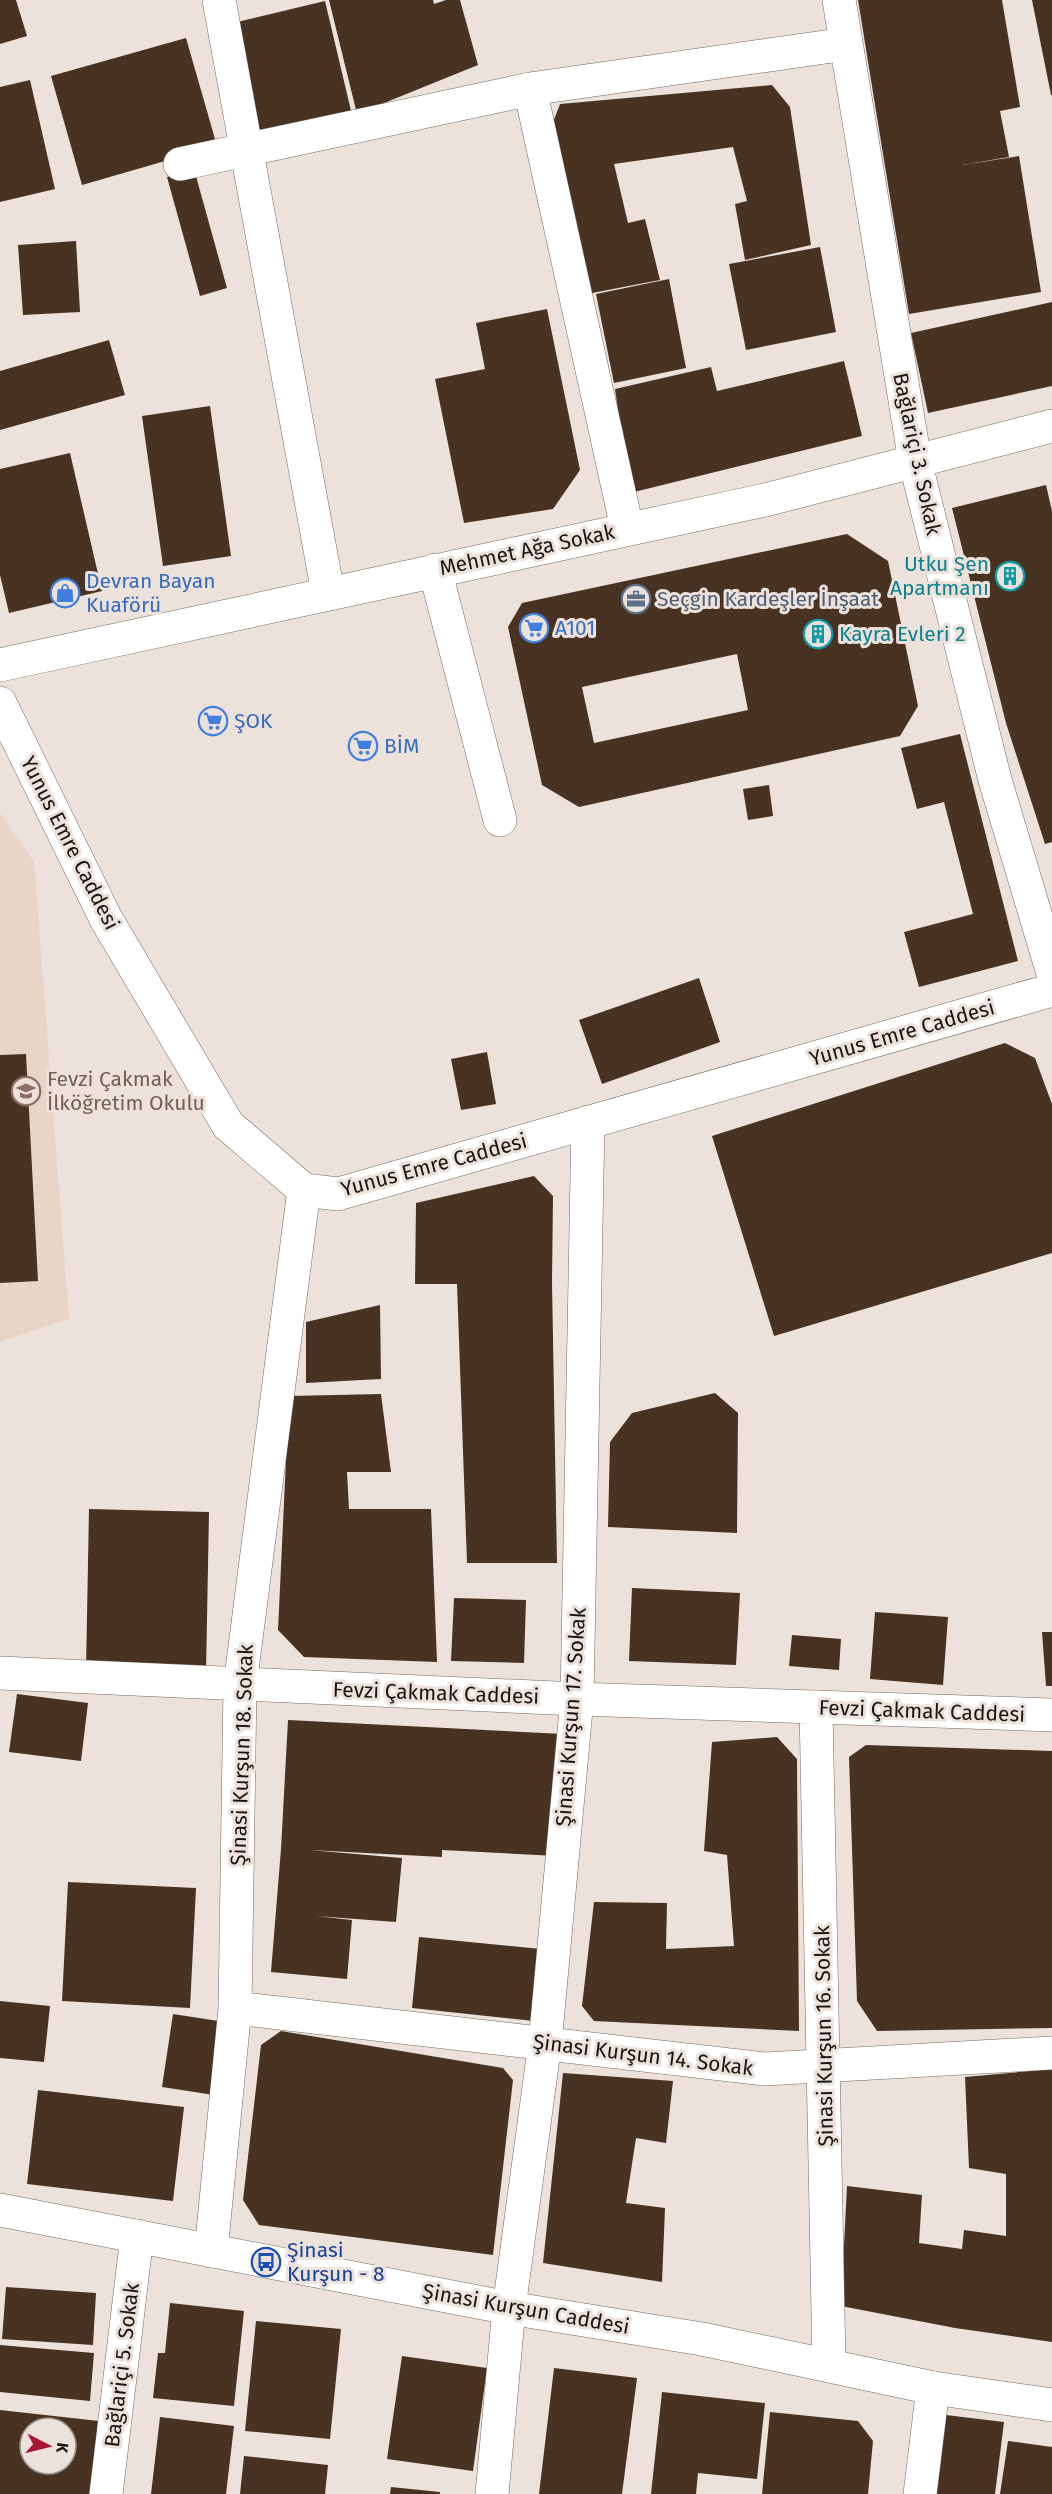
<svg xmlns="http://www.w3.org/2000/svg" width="1052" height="2494" viewBox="0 0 1052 2494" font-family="'Fira Sans',sans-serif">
  <rect width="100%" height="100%" fill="#ede2db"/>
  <path fill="#e7d5c8" d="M0,813l34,49 35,457 -69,23z"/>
  <path fill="#483222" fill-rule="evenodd" d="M0,0h16l11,36 -27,8z
    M329,0h104l1,4 12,-4h14l18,65 -121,49z
    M858,0h144l18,107 -20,4 9,46 -47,8 57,-9 22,136 -132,22z
    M1032,0h20v95h-1z
    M325,1l27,114 -96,23 -27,-114z
    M186,38l31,108 -135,39 -31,-109z
    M30,80l25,109 -55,13v-115z
    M772,85l18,22 21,138 -66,15 -10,-56 12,-3 -14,-54 -119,17 14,59 17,-4 15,61 -73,14 -35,-169 8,-21z
    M194,169l33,119 -27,8 -33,-119z
    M76,241l4,71 -57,3 -5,-70z
    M820,247l16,85 -90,18 -17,-86z
    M669,279l17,89 -72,15 -18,-89z
    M1052,302v84l-124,27 -17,-80z
    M547,309l33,161 -27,39 -89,14 -29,-144 50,-10 -9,-46z
    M109,340l16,55 -125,35v-59z
    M844,361l18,75 -232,57 -15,-104 96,-22 6,24z
    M210,406l21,150 -68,10 -21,-150z
    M70,453l32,138 -93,22 -9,-38v-106z
    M1046,485l6,26v331l-7,2 -39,-121 -54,-215z
    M847,534l41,27 30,145 -18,30 -321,71 -37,-22 -34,-158 14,-24zM737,654l11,56 -154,33 -12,-56z
    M960,734l58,227 -99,26 -15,-55 69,-18 -29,-112 -27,7 -16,-61z
    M769,785l4,31 -25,4 -5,-31z
    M699,978l21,64 -118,42 -23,-64z
    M1005,1043l30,15 17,46v149l-278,83 -62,-200z
    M487,1052l9,52 -35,6 -10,-51z
    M26,1054l12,227 -38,2v-228z
    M534,1176l19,20 -1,86 5,281h-90l-10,-279h-42l1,-81z
    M380,1305l1,74 -75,4v-61z
    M715,1393l23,20 -1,120 -129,-6 2,-85 22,-29z
    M381,1394l10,78h-44l2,37h82l6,153 -133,-5 -26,-27 11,-234z
    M89,1509l120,3 -3,161 -120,-3z
    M632,1588l108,5 -4,72 -107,-4z
    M454,1598l72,2 -2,63 -73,-2z
    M875,1612l73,5 -5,68 -73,-6z
    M1042,1632h10v54h-6z
    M792,1635l49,4 -2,31 -50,-4z
    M17,1694l71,9 -7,58 -72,-9z
    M288,1720l275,14 -6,122 -115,-6v7l-133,-7 93,8 -6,64 -80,-6 36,4 -5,59 -76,-7 10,-123z
    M777,1737l20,22 2,272 -205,-10 -12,-15 12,-104 73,1 -1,46 68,-3 -7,-91 -23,-4 8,-109z
    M866,1745l186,6v277l-175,3 -20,-30 -8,-244z
    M68,1882l128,6 -6,120 -128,-7z
    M419,1937l122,12 -7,72 -122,-13z
    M0,2001l50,5 -6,56 -44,-4z
    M173,2014l52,8 -11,73 -52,-8z
    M281,2031l222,37 10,12 -20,175 -234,-30 -16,-25 18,-155z
    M1052,2069v273l-97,-14 -114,-22 6,-120 75,9 -3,48 43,6 2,-19 42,6v-62l-37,-6 -4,-91z
    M563,2073l110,8 -7,62 -30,-5 -10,65 39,5 -3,74 -119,-19z
    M38,2090l146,17 -11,94 -146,-17z
    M6,2287l90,6 -3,52 -91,-6z
    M170,2303l74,8 -10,95 -81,-8 5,-45h7z
    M256,2321l85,8 -11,110 -85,-8z
    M0,2345l94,8 -4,48 -90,-9z
    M402,2356l85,12 -14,103 -86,-12z
    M554,2368l83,10 -15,116h-83z
    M662,2392l103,11 -8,76 -59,-6 -2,21h-45z
    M0,2410l99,11 -8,73h-91zM30,2428h36v36h-36z
    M770,2412l88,9 15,20 -5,53h-106z
    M946,2415l58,7 -9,72h-59z
    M160,2417l74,9 -8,68h-75z
    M1008,2441l44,6v47h-52z
    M244,2456l84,9 -3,29h-85z
    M391,2487l49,5v2h-50z"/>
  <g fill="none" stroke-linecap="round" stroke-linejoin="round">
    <g stroke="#736963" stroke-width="34">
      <path id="minor" d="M219,0l109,593
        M839,0l76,461 80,319 57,190
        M530,89l97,439
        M180,164l350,-75 316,-45
        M435,570l65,250
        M0,665l765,-165 287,-74
        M0,703l106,216 122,206 76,65 34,4 714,-204
        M0,1673l577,26 475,16
        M816,1707l13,657
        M235,2008l530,61 287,-16
        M211,2251l24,-243 5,-323 64,-495
        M106,2494l31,-258
        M492,2494l17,-186 36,-265 32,-344 11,-577
        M920,2494l13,-106"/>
    </g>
    <g stroke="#736963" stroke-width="34">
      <path id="major" d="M0,2210l509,98 193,31 231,49 119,17"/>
    </g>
    <use href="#minor" stroke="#fff" stroke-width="33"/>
    <use href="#major" stroke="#fff" stroke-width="33"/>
  </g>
  <defs>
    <g id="building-ring" transform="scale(1.5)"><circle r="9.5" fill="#ede2db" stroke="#0f9aa8" stroke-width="1.5"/><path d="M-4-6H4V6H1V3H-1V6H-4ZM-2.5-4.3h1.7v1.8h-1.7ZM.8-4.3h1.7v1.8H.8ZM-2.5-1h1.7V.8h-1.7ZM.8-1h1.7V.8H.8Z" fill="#0f9aa8"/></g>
    <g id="shop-ring" transform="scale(1.5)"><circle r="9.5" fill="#ede2db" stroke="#3f7fe0" stroke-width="1.5"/><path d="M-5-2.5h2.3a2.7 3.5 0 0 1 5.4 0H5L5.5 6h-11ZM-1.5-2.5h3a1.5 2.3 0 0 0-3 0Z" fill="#3f7fe0"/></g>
    <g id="office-ring" transform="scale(1.5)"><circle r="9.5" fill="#ede2db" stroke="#5c6f8a" stroke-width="1.5"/><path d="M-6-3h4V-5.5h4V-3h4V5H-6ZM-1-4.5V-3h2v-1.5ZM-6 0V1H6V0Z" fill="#5c6f8a"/></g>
    <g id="supermarket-ring" transform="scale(1.5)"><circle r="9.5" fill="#ede2db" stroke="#3f7fe0" stroke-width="1.5"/><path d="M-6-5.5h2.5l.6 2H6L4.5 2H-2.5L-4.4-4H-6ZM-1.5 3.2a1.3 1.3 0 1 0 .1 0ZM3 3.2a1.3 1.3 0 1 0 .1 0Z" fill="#3f7fe0"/></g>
    <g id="school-ring" transform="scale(1.5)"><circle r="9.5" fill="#ede2db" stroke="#8d6e63" stroke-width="1.5"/><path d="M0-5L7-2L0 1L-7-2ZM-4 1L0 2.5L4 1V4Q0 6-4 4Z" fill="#8d6e63"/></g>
    <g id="bus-ring" transform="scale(1.5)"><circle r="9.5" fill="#ede2db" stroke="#1a4fb4" stroke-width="1.5"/><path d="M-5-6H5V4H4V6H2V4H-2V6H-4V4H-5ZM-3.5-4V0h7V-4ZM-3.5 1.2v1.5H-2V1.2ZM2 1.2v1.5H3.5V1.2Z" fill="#1a4fb4"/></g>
  </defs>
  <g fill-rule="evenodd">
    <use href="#building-ring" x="1010" y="576"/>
    <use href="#shop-ring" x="65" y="593"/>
    <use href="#office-ring" x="636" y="599"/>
    <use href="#supermarket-ring" x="534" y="628"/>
    <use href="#building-ring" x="818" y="634"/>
    <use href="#supermarket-ring" x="213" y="721"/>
    <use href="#supermarket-ring" x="363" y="746"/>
    <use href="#school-ring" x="26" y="1091"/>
    <use href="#bus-ring" x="266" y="2262"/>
  </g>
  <g text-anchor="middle" stroke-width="6" stroke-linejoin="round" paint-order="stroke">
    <g font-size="21" fill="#191513" stroke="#ede2db">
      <text transform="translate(917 454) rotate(78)" y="7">Bağlariçi 3. Sokak</text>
      <text transform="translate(527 550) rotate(-12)" y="7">Mehmet Ağa Sokak</text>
      <text transform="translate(70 843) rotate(63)" y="7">Yunus Emre Caddesi</text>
      <text transform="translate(902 1033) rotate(-16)" y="7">Yunus Emre Caddesi</text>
      <text transform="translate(434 1165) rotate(-15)" y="7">Yunus Emre Caddesi</text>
      <text transform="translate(436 1693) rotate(2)" y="7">Fevzi Çakmak Caddesi</text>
      <text transform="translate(922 1711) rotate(2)" y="7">Fevzi Çakmak Caddesi</text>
      <text transform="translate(571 1717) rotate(-86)" y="7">Şinasi Kurşun 17. Sokak</text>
      <text transform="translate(242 1755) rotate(-88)" y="7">Şinasi Kurşun 18. Sokak</text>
      <text transform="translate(824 2036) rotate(-91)" y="7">Şinasi Kurşun 16. Sokak</text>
      <text transform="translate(643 2055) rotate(7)" y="7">Şinasi Kurşun 14. Sokak</text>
      <text transform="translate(526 2309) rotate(10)" y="7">Şinasi Kurşun Caddesi</text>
      <text transform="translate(122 2365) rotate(-83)" y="7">Bağlariçi 5. Sokak</text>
    </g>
    <g font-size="21" fill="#0d838f" stroke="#ede2db" text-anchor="end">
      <text x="989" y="571">Utku Şen<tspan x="989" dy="24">Apartmanı</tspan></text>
      <text x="839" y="641" text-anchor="start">Kayra Evleri 2</text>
    </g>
    <g font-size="21" fill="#366cbe" stroke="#ede2db" text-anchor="start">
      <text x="86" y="588">Devran Bayan<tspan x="86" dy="24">Kuaförü</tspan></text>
      <text x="555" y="635">A101</text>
      <text x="234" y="728">ŞOK</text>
      <text x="384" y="753">BİM</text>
    </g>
    <g font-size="21" fill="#4e5e75" stroke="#ede2db" text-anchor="start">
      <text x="657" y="606">Seçgin Kardeşler İnşaat</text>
    </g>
    <g font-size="21" fill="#785e54" stroke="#ede2db" text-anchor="start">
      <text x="47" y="1086">Fevzi Çakmak<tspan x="47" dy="24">İlköğretim Okulu</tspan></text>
    </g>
    <g font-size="21" fill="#164399" stroke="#ede2db" text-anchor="start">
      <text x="287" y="2257">Şinasi<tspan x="287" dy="24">Kurşun - 8</tspan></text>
    </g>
  </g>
  <g transform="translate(48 2446) rotate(97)"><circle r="28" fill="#ede2db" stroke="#98908b" stroke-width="1.5"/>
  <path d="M0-4.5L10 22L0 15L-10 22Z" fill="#ab1534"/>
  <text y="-9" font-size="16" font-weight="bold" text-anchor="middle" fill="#191513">K</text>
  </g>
</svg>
